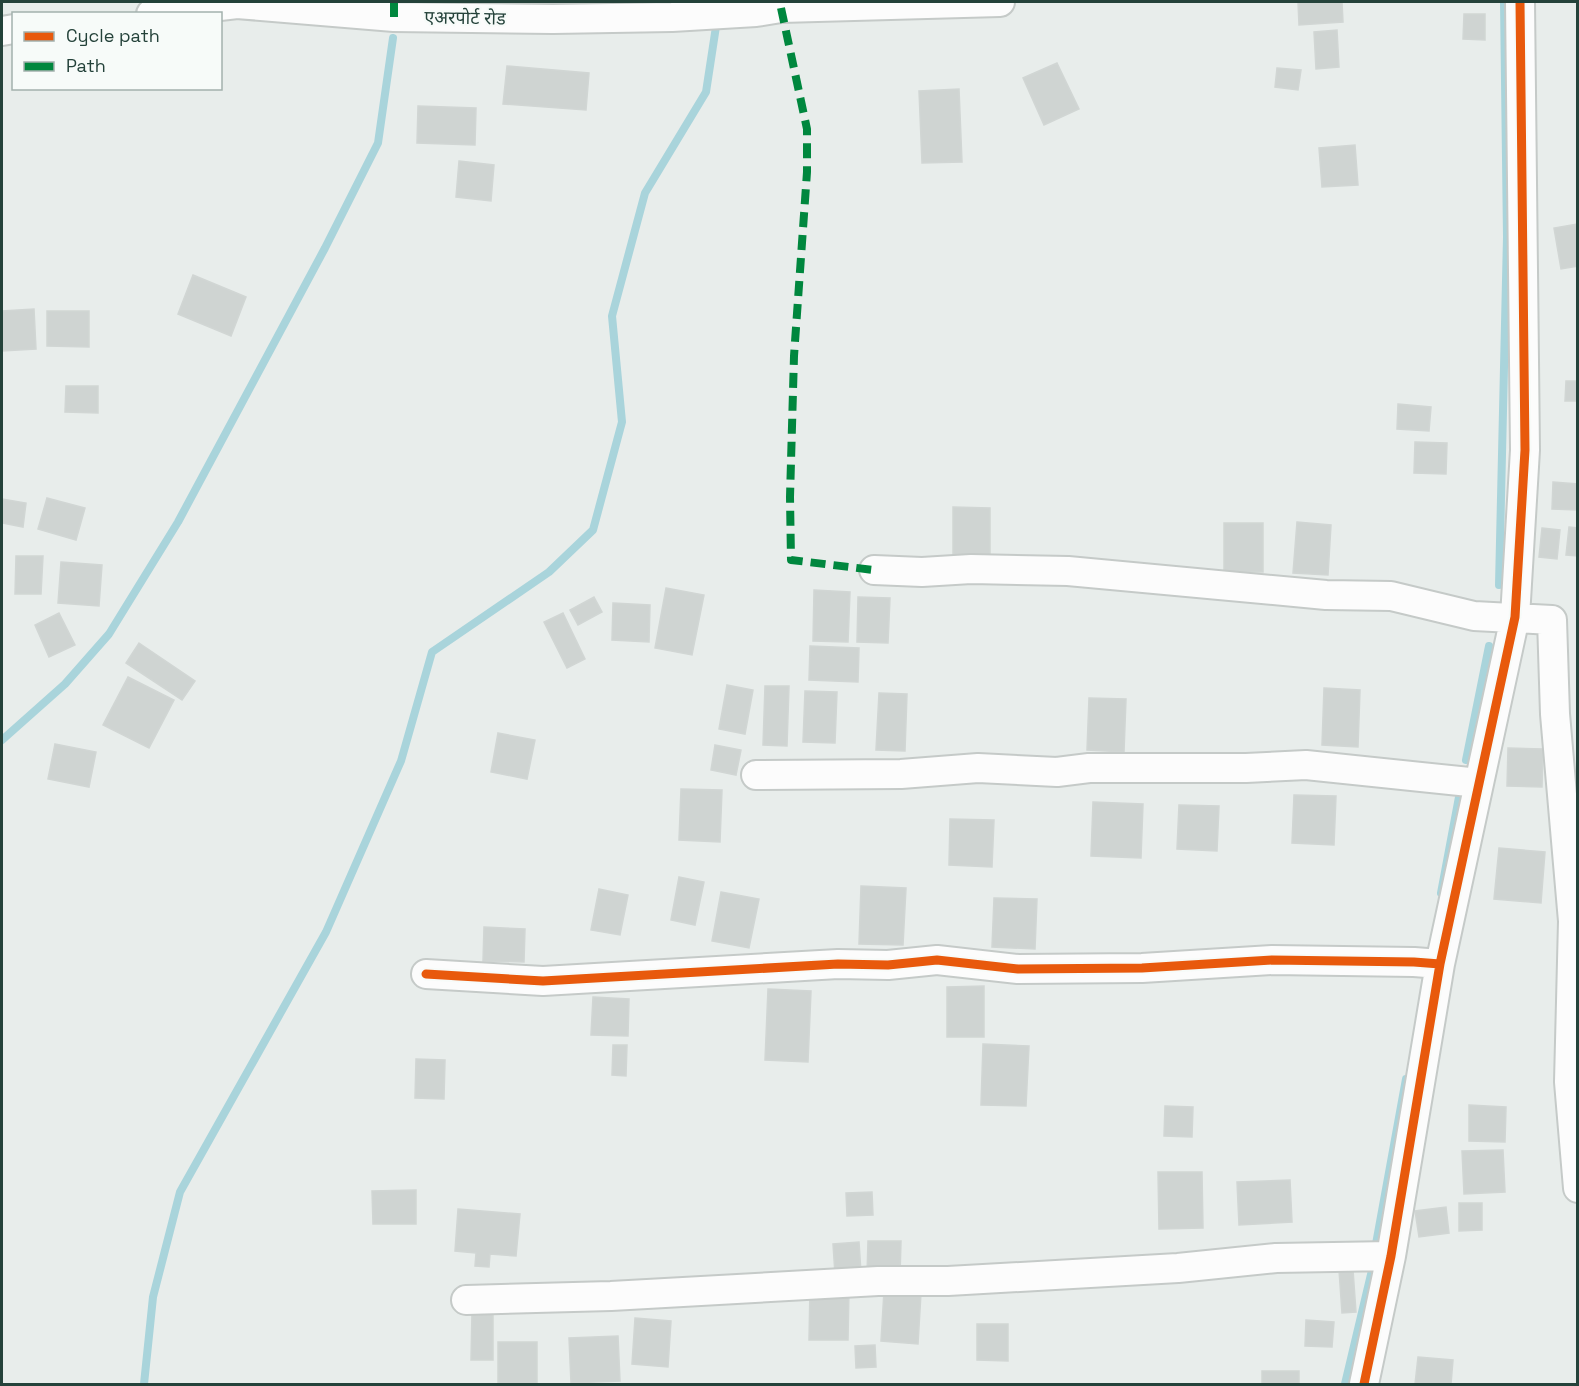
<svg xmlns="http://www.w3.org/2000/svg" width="1579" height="1386" viewBox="0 0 1579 1386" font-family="'Space Grotesk','Noto Sans Devanagari',sans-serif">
  <rect width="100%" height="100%" fill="#e8edeb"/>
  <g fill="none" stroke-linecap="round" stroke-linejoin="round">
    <path stroke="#a9d4db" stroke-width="8" d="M1499,585l8,-348 -3,-235
      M2,740l63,-56 44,-50 69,-112 147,-274 53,-105 15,-105
      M1466,760l23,-114
      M1441,893l18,-96
      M1376,1244l30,-165
      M144,1384l9,-87 27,-105 146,-260 75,-171 31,-109 117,-80 44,-42 29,-108 -10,-106 33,-123 61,-101 11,-72
      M1345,1384l28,-118"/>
  </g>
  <path fill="#cfd4d2" stroke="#d1d6d4" stroke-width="1.5" d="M1298,2h44l1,20 -44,3z
    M1464,14h21v26l-22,-1z
    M1337,30l2,37 -23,2 -2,-37z
    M1057,63l22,46 -35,16 -21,-47z
    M507,66l82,7 -3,37 -83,-6z
    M1277,68l24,2 -3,20 -23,-3z
    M959,89l3,73 -40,1 -3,-72z
    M418,106l58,2 -1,37 -58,-2z
    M1355,145l3,40 -36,2 -3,-39z
    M459,161l35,4 -3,36 -35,-4z
    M1578,224v42l-17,3 -7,-41z
    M193,275l53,22 -15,39 -53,-22z
    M34,309l2,40 -34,2v-40z
    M47,311h42v36l-42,-1z
    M1566,381h12v20h-13z
    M66,386h32v27l-33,-1z
    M1398,404l33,3 -2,24 -32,-2z
    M1415,442l32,1 -1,31 -32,-1z
    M1553,482l25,2v26l-26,-1z
    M47,498l38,10 -9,32 -38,-11z
    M2,499l24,4 -3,24 -21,-4z
    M953,507l37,1v52h-37z
    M1297,522l34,3 -3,50 -35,-2z
    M1224,523h39v49h-39z
    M1569,527l9,1v28l-12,-1z
    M1542,528l18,2 -3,29 -18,-2z
    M16,556h27l-2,38h-26z
    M61,562l41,3 -3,41 -41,-3z
    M666,588l38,7 -12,60 -37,-7z
    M814,590l36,2 -2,50 -35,-1z
    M594,597l8,15 -24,13 -8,-15z
    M858,597l32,1 -2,45 -31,-1z
    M613,603l37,2 -1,37 -37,-2z
    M59,613l16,32 -26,12 -14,-32z
    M563,613l22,46 -18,9 -23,-46z
    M139,643l56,38 -13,19 -56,-37z
    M810,646l49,2 -1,34 -49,-2z
    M128,677l46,23 -25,48 -46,-23z
    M727,685l26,5 -8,44 -26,-5z
    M765,686h24l-2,60 -24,-1z
    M1324,688l36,2 -2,57 -36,-2z
    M805,691l32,1 -2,51 -32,-1z
    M879,693l28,1 -2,57 -29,-1z
    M1089,698l37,1 -2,53 -37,-2z
    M498,733l37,7 -8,39 -36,-7z
    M55,744l41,8 -7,35 -41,-8z
    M715,745l26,5 -5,25 -25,-5z
    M1508,748l35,1 -1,38 -35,-1z
    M681,789l41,1 -2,52 -41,-2z
    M1294,795l42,1 -2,49 -42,-2z
    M1093,802l50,2 -2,54 -50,-2z
    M1179,805l40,1 -2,45 -40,-2z
    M950,819l44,1 -2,47 -43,-2z
    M1499,848l46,4 -4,51 -47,-4z
    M679,877l25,5 -9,43 -24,-5z
    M861,886l45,2 -3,57 -44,-1z
    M599,889l29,6 -8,40 -29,-5z
    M721,892l38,7 -10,49 -37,-7z
    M994,898l43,1 -2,50 -43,-2z
    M484,927l41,2 -1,33 -41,-1z
    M984,986v51h-37v-50z
    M768,989l43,2 -3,71 -43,-2z
    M593,997l36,2 -1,37 -37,-1z
    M983,1044l46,2 -3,60 -45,-1z
    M613,1045h14l-1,31 -14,-1z
    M416,1059l29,1 -1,39 -29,-1z
    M1469,1105l37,2 -1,35 -36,-1z
    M1165,1106l28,1 -1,30 -28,-1z
    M1503,1150l2,42 -41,2 -2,-43z
    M1158,1172h44l1,56 -44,1z
    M1290,1180l2,42 -53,3 -2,-43z
    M416,1190v34h-43l-1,-33z
    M872,1192l1,23 -26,1 -1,-23z
    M1459,1203h23v27l-23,1z
    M1446,1207l3,26 -30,4 -4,-26z
    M458,1209l62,5 -4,42 -26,-2 -1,13 -14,-1 1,-13 -21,-2z
    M868,1241h33l-1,34h-33z
    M859,1242l2,31 -26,1 -2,-30z
    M1339,1270h14l3,42 -14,1z
    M810,1289h39l-1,51h-39z
    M884,1291l37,2 -3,51 -37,-3z
    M472,1312h21v48h-22z
    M635,1318l36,3 -3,46 -36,-3z
    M1306,1320l28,2 -2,25 -27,-1z
    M977,1324h31v37l-31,-1z
    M618,1336l2,45 -49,2 -2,-45z
    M498,1342h39v42h-39z
    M875,1345l1,22 -20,1 -1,-22z
    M1418,1357l35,3 -2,24h-36z
    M1262,1371h37v13h-37z"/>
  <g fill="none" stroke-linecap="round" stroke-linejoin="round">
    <g stroke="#c5cac8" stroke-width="32">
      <path id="minor" d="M151,14l86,-10 157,13 159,2 119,-2 84,-5 25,-4 219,-6
        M2,31l12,-2
        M874,570l48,2 49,-3 97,2 258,24 65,1 83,20 78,4 3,94 18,207 -4,161 9,106
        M756,775l145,-1 77,-6 79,4 32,-4h157l60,-3 173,18
        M426,974l117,7 295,-17 50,1 49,-5 81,9 124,-1 130,-8 142,2 26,2
        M466,1300l145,-4 267,-15h70l230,-13 98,-10 115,-2
        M1364,1384l27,-128 49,-292 75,-347 10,-167 -5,-448"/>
    </g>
    <use href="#minor" stroke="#fcfcfc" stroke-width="28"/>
    <path stroke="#00873e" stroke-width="8" stroke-dasharray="15 8" stroke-linecap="butt" d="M781,8l26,121v43l-13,184 -4,141 1,63 83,10
      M394,17v-15"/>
    <g stroke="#f7fbf9" stroke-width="13">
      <path id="cycleway" d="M426,974l117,7 295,-17 50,1 49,-5 81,9 124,-1 130,-8 142,2 26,2
        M1364,1384l27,-128 49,-292 75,-347 10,-167 -5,-448"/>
    </g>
    <use href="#cycleway" stroke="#e8590c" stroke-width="9"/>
  </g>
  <g text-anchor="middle" stroke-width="4.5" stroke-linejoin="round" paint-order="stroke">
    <g font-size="18" fill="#24423a" stroke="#f7fbf9">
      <text transform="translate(465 18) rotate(1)" y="6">एअरपोर्ट रोड</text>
    </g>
  </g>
  <rect width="1579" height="1386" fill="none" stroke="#24423a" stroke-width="6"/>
  <rect x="12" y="12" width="210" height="78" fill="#f7fbf9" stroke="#a3b1ad" stroke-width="1.5"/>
  <rect x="24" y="32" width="30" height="9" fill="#e8590c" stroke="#a3b1ad" stroke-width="1.5"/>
  <text x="66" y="42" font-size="18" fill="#24423a">Cycle path</text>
  <rect x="24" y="62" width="30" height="9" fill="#00873e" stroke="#a3b1ad" stroke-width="1.5"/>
  <text x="66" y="72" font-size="18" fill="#24423a">Path</text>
</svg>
